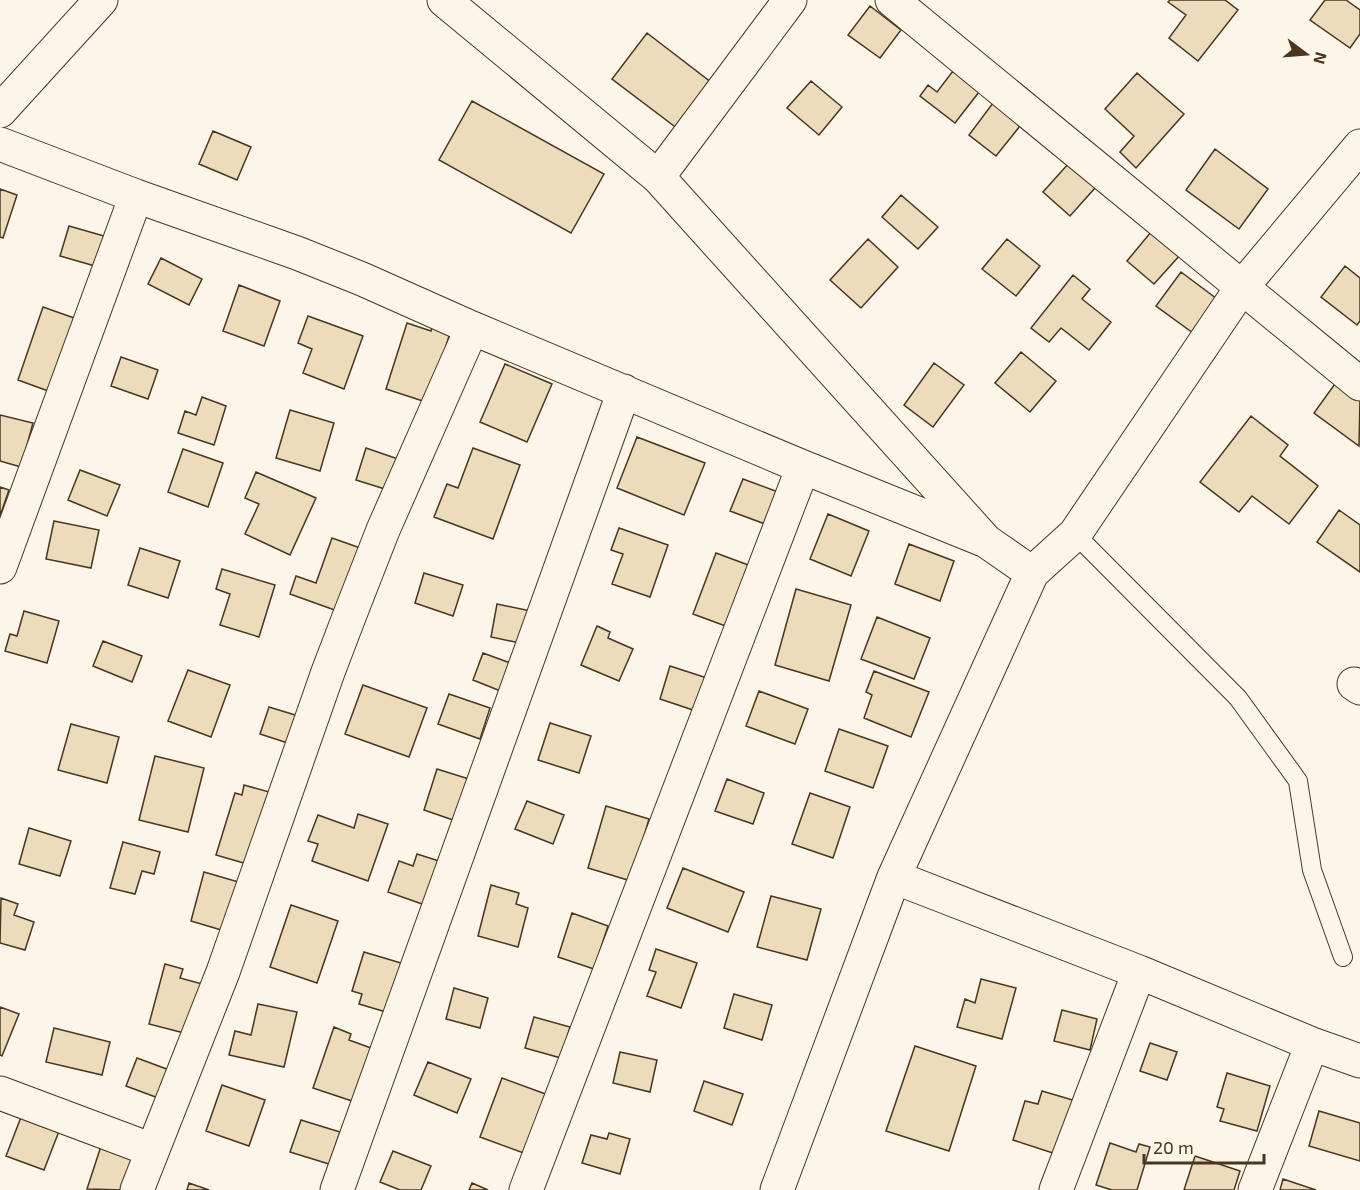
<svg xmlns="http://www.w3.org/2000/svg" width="1360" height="1190" viewBox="0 0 1360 1190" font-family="'Exo 2',sans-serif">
  <rect width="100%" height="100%" fill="#fbf6e9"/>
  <path fill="#ecdcbc" stroke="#4a3520" stroke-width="1.5" d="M1170,0h55l13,10 -40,51 -29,-23 17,-23 -18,-13z
    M1325,0h21l14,10v24l-10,14 -40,-28z
    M870,6l31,24 -21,28 -32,-23z
    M647,33l65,50 -34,46 -66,-50z
    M953,71l26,21 -24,31 -35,-27 8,-11 9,7z
    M1137,73l47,41 -48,54 -16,-16 14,-16 -29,-27z
    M811,81l31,26 -23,28 -32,-27z
    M996,99l28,22 -28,35 -27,-21z
    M472,101l132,73 -33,59 -132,-73z
    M213,131l38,16 -14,33 -38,-16z
    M1215,149l53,40 -29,40 -53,-39z
    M1069,163l26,25 -25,28 -27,-24z
    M0,189l17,6 -14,43 -3,-1z
    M901,195l37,32 -20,22 -36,-32z
    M69,226l35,10 -9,30 -35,-10z
    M1151,232l29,23 -26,29 -27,-23z
    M868,239l30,28 -37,41 -31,-28z
    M1007,239l33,27 -24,30 -34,-27z
    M161,258l41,21 -13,26 -41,-21z
    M1345,266l15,12v43l-3,4 -36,-28z
    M1181,272l36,27 -24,34 -37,-27z
    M1073,275l17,14 -8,10 29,23 -22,28 -28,-22 -12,14 -18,-14z
    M239,285l41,16 -16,45 -41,-15z
    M43,307l34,12 -26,73 -33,-12z
    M308,316l55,20 -19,53 -41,-16 9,-24 -14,-6z
    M434,320l18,6 -23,77 -43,-14 21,-66 24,8z
    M1021,352l35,29 -26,31 -35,-29z
    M121,357l37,13 -10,29 -37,-13z
    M934,363l30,22 -31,42 -29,-22z
    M505,364l47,20 -25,58 -47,-20z
    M1337,381l23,16 -1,49 -45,-33z
    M202,397l24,9 -12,39 -36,-12 7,-22 11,4z
    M290,410l44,13 -14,48 -44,-13z
    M0,415l33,8 -12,44 -21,-6z
    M1251,416l37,29 -8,11 38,30 -29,38 -37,-28 -13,16 -39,-30z
    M637,437l68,26 -21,52 -67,-27z
    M366,448l32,11 -10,31 -32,-10z
    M473,448l47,17 -27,74 -59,-22 13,-33 11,4z
    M183,449l40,14 -15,44 -40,-15z
    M80,470l40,15 -13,31 -39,-16z
    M256,472l60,26 -26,57 -45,-21 14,-30 -14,-6z
    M743,479l35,13 -13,32 -35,-13z
    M0,487l9,3 -9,26z
    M1339,510l21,15v47l-43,-30z
    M828,514l41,17 -18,45 -41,-17z
    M54,521l45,9 -8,38 -45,-9z
    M619,528l49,17 -18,52 -38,-13 11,-30 -12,-4z
    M332,538l34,12 -23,63 -53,-19 6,-18 20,7z
    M909,544l45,17 -14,40 -45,-17z
    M140,548l40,13 -12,37 -40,-13z
    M716,553l43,16 -28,59 -38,-14z
    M222,569l53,16 -16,52 -39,-12 10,-31 -14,-5z
    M424,573l39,12 -10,31 -38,-13z
    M796,589l55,16 -22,76 -54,-16z
    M497,604l34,7 -6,33 -34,-7z
    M24,611l35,10 -12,42 -42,-12 5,-17 7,2z
    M877,617l53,21 -16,41 -53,-20z
    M597,626l13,6 -2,6 25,11 -14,32 -38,-16z
    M103,641l39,15 -10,26 -39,-16z
    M483,653l30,11 -10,28 -30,-12z
    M670,666l37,12 -11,33 -36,-12z
    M188,670l42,15 -19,52 -43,-16z
    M874,671l55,21 -18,45 -47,-19 8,-23 -6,-3z
    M363,685l64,23 -18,49 -64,-23z
    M759,691l49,18 -13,35 -49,-18z
    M449,694l41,14 -10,31 -42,-15z
    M269,707l36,11 -8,28 -37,-12z
    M550,723l41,13 -12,37 -41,-13z
    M71,724l48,13 -12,46 -49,-13z
    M839,729l49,17 -15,42 -48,-17z
    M155,756l49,12 -16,64 -49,-12z
    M437,769l32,10 -13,42 -32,-11z
    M727,779l37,14 -11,31 -38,-13z
    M244,785l32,9 -22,72 -38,-11 19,-62 7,2z
    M810,793l40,14 -17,51 -41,-14z
    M527,801l37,14 -11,29 -38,-15z
    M606,806l43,13 -18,62 -43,-13z
    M358,814l30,10 -20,57 -56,-20 6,-17 -10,-3 10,-26 36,13z
    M29,828l42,13 -11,35 -41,-12z
    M123,842l37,10 -6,22 -12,-3 -7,23 -25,-6z
    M417,854l22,7 -14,44 -37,-13 11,-31 14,5z
    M683,868l61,24 -16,40 -61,-24z
    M204,872l38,11 -14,49 -37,-11z
    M491,885l28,8 -3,11 12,4 -10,39 -40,-11z
    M771,896l50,13 -14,51 -50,-13z
    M1,898l17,6 -4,11 20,7 -9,28 -25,-7z
    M291,905l47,16 -21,62 -47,-16z
    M572,913l36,13 -14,43 -36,-12z
    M656,949l41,14 -16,45 -34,-12 9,-24 -7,-2z
    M364,952l37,11 -15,49 -27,-8 3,-10 -10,-3z
    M165,964l18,5 -3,9 26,7 -14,50 -43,-11z
    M981,979l35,9 -14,51 -45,-12 8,-28 10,4z
    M454,988l34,10 -8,30 -34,-9z
    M734,994l38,11 -10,35 -38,-12z
    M258,1004l39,8 -13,55 -55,-12 6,-24 16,4z
    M0,1007l19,7 -17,42 -2,-1z
    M1062,1010l35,9 -7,31 -36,-9z
    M534,1017l36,10 -9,31 -36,-10z
    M334,1027l17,7 -2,6 22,8 -19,53 -39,-13z
    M54,1028l56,14 -8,33 -56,-13z
    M1150,1043l27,9 -10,28 -27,-9z
    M915,1046l61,20 -27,85 -63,-20z
    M620,1052l37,8 -7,32 -37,-9z
    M137,1058l35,13 -11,28 -35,-13z
    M428,1062l43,17 -14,34 -43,-18z
    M1227,1073l43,13 -13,45 -37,-10 4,-12 -7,-2z
    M502,1078l49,18 -22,59 -49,-18z
    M704,1081l39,13 -11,31 -38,-14z
    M222,1085l43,15 -16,46 -43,-15z
    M1042,1091l34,10 -17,54 -46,-15 12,-39 13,3z
    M1319,1111l41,12v38l-51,-15z
    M23,1112l38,14 -17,44 -38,-14z
    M301,1120l39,12 -11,32 -39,-12z
    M609,1133l21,6 -10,35 -38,-11 9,-28 16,4z
    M103,1140l34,11 -13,39 -37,-1z
    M1110,1143l26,9 3,-8 11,3 -13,43h-25l-16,-5z
    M393,1151l38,15 -10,24h-21l-20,-8z
    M1195,1156l45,15 -6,19h-50z
    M1283,1179l33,11h-36z
    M189,1183l20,7h-22z
    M472,1183l16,7h-19z"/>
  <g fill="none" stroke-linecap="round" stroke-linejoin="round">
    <g stroke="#4a3520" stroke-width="20">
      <path id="lane" d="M1075,534l163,164 60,83 14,89 31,87"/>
    </g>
    <g stroke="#4a3520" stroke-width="35">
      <path id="street" d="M444,0l214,177 328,364
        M892,0l468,384
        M0,111l101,-111
        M0,144l136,52 161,57 65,26 110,49 -89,202 -34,87 -21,55 -105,300 -86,218
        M658,177l132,-177
        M472,328l331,139 183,74 46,32
        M0,567l136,-371
        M1354,684l6,4
        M894,877l245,95 173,72 48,17
        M0,1093l152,57
        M337,1190l287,-799
        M526,1190l277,-723
        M777,1190l117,-313 138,-304 43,-39 167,-247 118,-141
        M1056,1190l83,-218
        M1255,1190l57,-146"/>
    </g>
    <use href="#lane" stroke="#fbf6e9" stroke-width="18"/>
    <use href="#street" stroke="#fbf6e9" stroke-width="33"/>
  </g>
  <g transform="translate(1306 54) rotate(106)" stroke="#fbf6e9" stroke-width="4.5" paint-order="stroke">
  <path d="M0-4.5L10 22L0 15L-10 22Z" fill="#4a3520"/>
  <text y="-9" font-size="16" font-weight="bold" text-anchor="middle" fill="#4a3520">N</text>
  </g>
  <path d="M1144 1154v9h120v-9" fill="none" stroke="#4a3520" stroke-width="3"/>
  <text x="1153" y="1154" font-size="18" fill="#4a3520" stroke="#fbf6e9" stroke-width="4.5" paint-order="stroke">20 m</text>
</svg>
